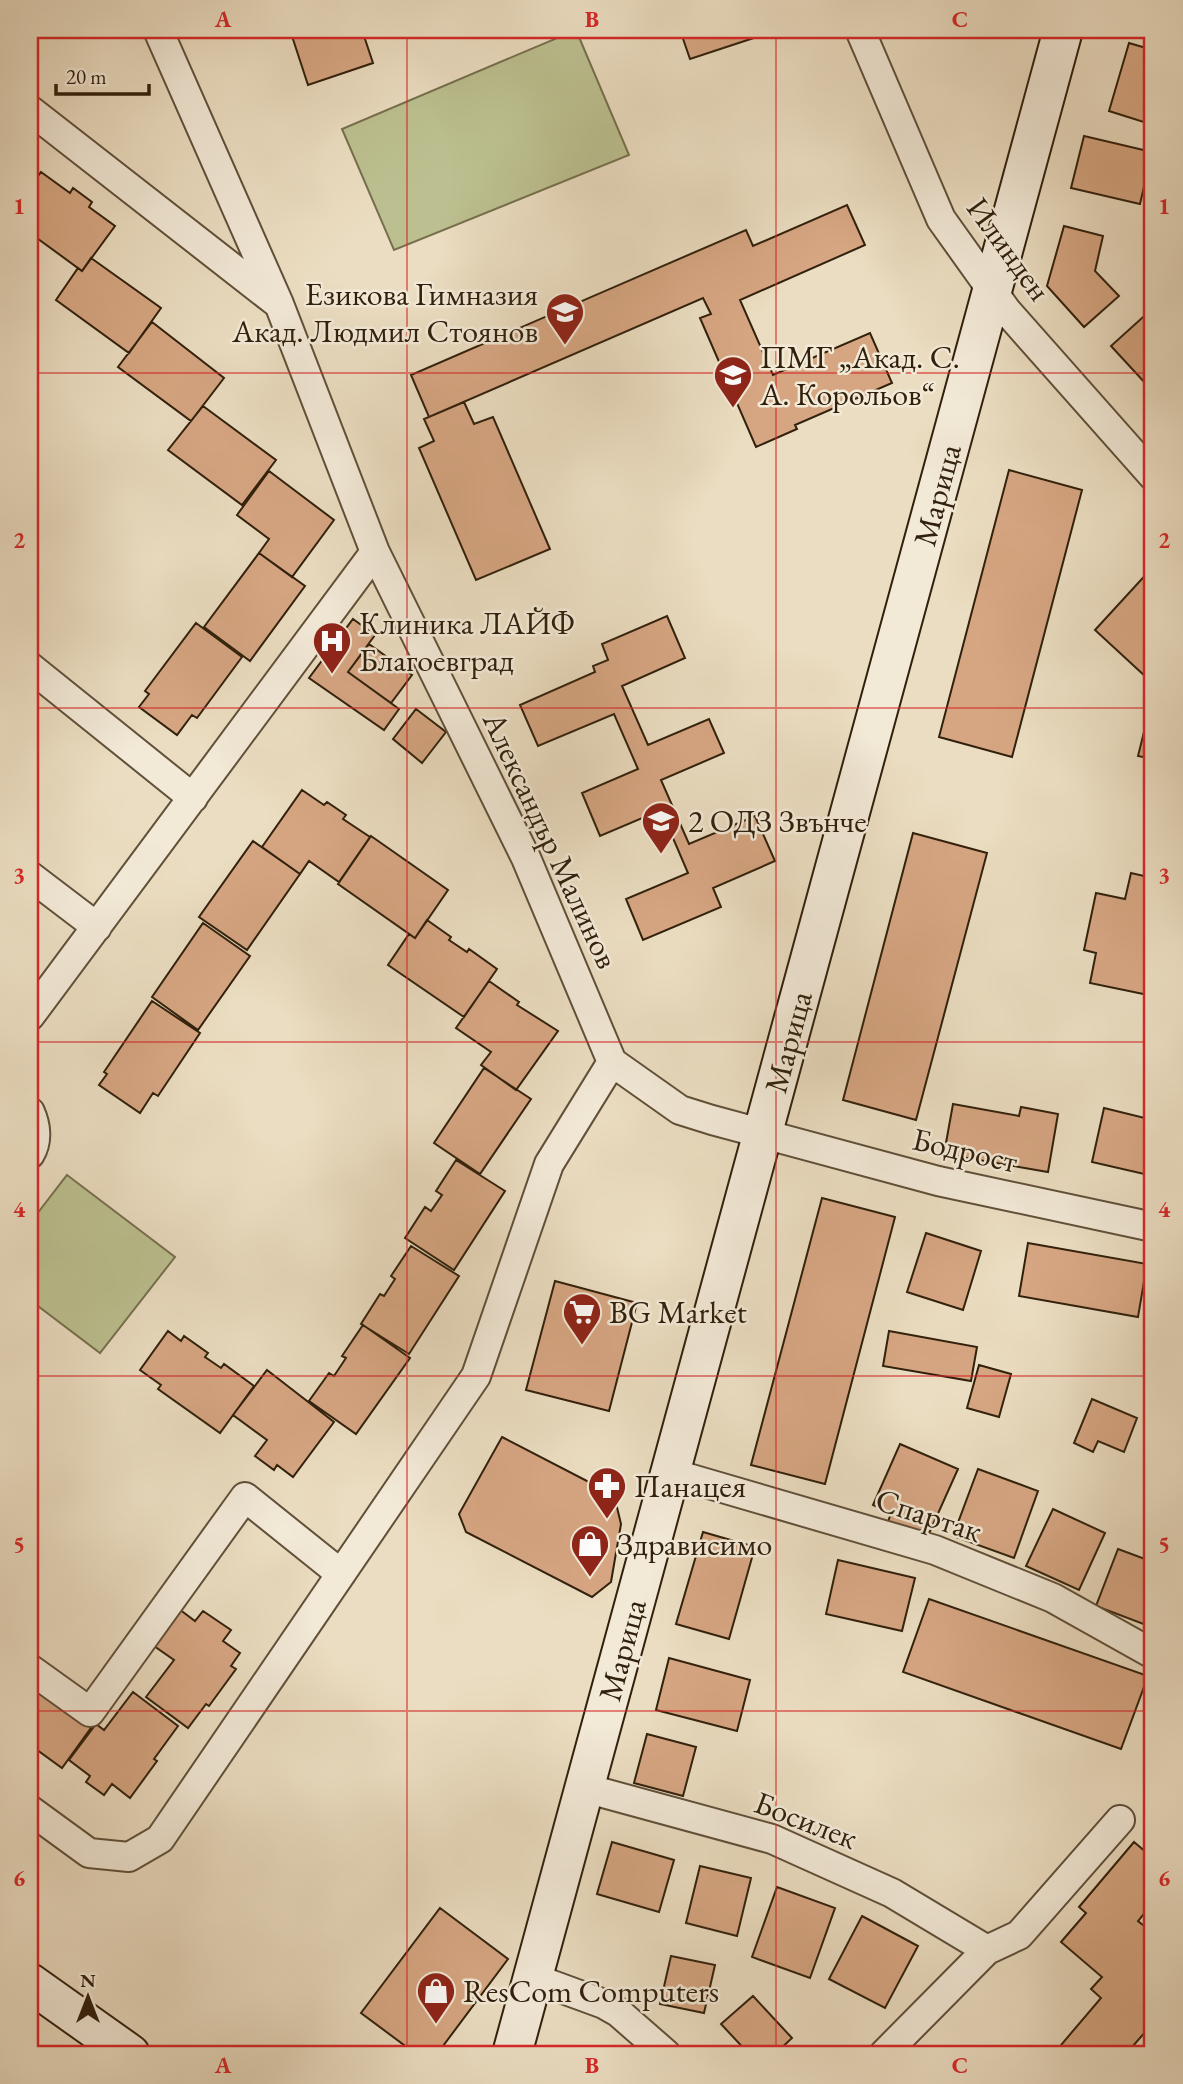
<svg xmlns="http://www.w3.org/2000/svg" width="1183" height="2084" viewBox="0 0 1183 2084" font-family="'EB Garamond',serif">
  <rect width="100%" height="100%" fill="#ebddc1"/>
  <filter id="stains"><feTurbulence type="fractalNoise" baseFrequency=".00286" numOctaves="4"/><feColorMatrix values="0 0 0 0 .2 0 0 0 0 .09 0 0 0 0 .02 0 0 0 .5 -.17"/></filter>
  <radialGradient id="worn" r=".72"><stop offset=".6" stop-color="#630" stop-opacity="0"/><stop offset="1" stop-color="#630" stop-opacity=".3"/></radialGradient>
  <path fill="#bcc090" stroke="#76704e" stroke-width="2" d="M576,30l53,125 -235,95 -52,-121z
    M67,1175l108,82 -75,96 -70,-53v-77z"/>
  <path fill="#d6a682" stroke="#31200c" stroke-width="2" d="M290,30h72l11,33 -65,22z
    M680,30h88l1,3 -79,26z
    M1129,43l24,7v75l-44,-14z
    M1084,136l68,16 -12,52 -69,-16z
    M41,172l29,21 3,-5 19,14 -3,5 26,19 -33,45 -52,-38v-46z
    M847,205l18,40 -125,55 33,75 97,-42 22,50 -97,42 2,4 -41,18 -56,-129 11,-4 -8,-16 -274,119 -18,-42 335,-145 7,16z
    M1064,226l39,10 -8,35 24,25 -35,31 -37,-41z
    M91,258l70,50 -32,45 -73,-53 22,-32 4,3z
    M1153,308v72l-6,5 -36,-39z
    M152,322l72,56 -33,43 -73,-54z
    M464,402l10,22 19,-7 57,132 -74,31 -57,-132 15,-7 -10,-22z
    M203,406l73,54 -34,45 -74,-55z
    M1009,470l73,20 -70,267 -73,-20z
    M269,471l65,49 -42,57 -33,-24 10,-14 -32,-24z
    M259,553l46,33 -55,75 -46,-34z
    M1151,569l2,1v99l-7,8 -51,-47z
    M667,616l18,42 -63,28 26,59 61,-26 15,34 -63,27 28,64 66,-28 20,45 -62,27 8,19 -78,33 -17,-41 62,-26 -27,-63 -61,26 -18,-43 56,-24 -24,-55 -76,32 -18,-41 75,-33 -2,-6 15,-6 -6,-16z
    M353,619l22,16 -27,37 51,37 -15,21 -75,-52z
    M196,623l46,34 -45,61 -5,-3 -15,20 -38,-28 10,-13 -4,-3z
    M369,644l43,31 -21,28 -43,-31z
    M1153,696v63l-15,-3z
    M416,709l30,23 -24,31 -29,-24z
    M302,790l22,15 3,-3 19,13 -3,4 27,18 -31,45 -30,-21 -9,13 -38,-27z
    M913,833l74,20 -71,267 -73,-20z
    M371,836l77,54 -33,48 -77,-54z
    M253,841l47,33 -53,76 -48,-33z
    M1131,873l22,5v118l-63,-13 6,-30 -12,-3 12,-57 29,6z
    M427,920l24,17 -2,3 18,12 2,-3 28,20 -33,48 -76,-52 21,-31 6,4z
    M203,923l47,33 -52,74 -46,-33z
    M489,981l30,21 -2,3 41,26 -42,59 -35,-25 10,-13 -35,-24z
    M152,1001l48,32 -42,63 -5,-3 -13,20 -41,-28 8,-11 -3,-2z
    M484,1068l47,31 -51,75 -46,-31z
    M953,1104l66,12 2,-9 37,7 -10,58 -104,-18z
    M1104,1108l49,12v56l-61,-14z
    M456,1160l49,31 -51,79 -49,-32 20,-31 6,4 11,-16 -6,-4z
    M822,1198l73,19 -70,267 -74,-19z
    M926,1233l55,18 -18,59 -56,-18z
    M1028,1243l119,21 -9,53 -119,-21z
    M411,1246l48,30 -50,78 -48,-30 19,-30 4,2 11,-17 -4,-3z
    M555,1281l82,22 -28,108 -83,-21z
    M1153,1313v42l-9,-2z
    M363,1325l47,33 -54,76 -47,-33 20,-28 5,3 12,-18 -4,-2z
    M168,1331l13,10 3,-5 24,17 -3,4 16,11 3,-4 30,22 -34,47 -62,-44 3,-4 -21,-15z
    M889,1331l88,16 -6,34 -88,-15z
    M979,1365l32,9 -12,43 -32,-9z
    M267,1370l67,52 -41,55 -16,-12 -3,5 -19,-14 12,-16 -34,-25z
    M1092,1399l45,19 -13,34 -26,-11 -5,11 -19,-9z
    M502,1437l112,58 7,29 -10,58 -19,15 -126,-65 -7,-18z
    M900,1444l58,25 -31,69 -39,-16 3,-9 -18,-8z
    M978,1469l60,22 -24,67 -61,-22z
    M1053,1509l52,24 -26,57 -53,-24z
    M703,1532l52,15 -26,92 -53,-15z
    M1118,1549l35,13v44l-7,19 -50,-19z
    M838,1560l77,18 -13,53 -76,-17z
    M929,1599l219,77 -27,73 -218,-77z
    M179,1609l16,12 8,-10 28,19 -8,11 17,12 -9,13 5,3 -27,37 -3,-2 -18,24 -42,-31 28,-37 -20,-14z
    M669,1658l81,22 -13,51 -81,-21z
    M30,1678l63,47 -31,43 -25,-18 -2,3 -5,-4z
    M133,1692l45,34 -24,33 3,2 -27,37 -18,-14 -8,11 -18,-13 4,-6 -21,-16 27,-36 8,6z
    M647,1734l49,13 -13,49 -49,-13z
    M612,1842l62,18 -15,52 -62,-18z
    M1134,1842l19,16v45l-15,18 15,12v90l-27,31h-54l-11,-9 40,-47 -10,-9 11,-12 -41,-35 25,-29 -7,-6z
    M700,1866l51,12 -14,58 -51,-13z
    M777,1887l58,21 -25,70 -58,-21z
    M440,1908l68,51 -71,95h-21l-55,-41z
    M862,1916l56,30 -33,62 -56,-29z
    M671,1956l44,9 -11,48 -44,-9z
    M753,1996l39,42 -17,16h-26l-28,-30z"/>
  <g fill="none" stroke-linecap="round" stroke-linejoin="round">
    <g stroke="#604f39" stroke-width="32">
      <path id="street" d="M158,30l121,274 96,248 151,306 86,204 68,48 32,10 226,61 215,46
        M860,30l81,189 65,91 147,166
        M30,110l246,192
        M30,667l163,131
        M30,876l67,51
        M30,1016l345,-464
        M30,1112c6,13 8,29 0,42
        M671,1473l264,77 118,48 100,56
        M30,1669l60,43 155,-215 96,77
        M585,1788l187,51 120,54 95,57
        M30,1810l59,43 40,4 31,-18 316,-463 73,-212 63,-102
        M533,1978l71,26 14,8 48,42
        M884,2054l103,-104 32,-15 101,-115"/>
    </g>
    <g stroke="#31200c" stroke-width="42">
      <path id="secondary" d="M30,1983l100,71
        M512,2054l551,-2024"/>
    </g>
    <use href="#street" stroke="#f2e9d7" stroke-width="28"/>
    <use href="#secondary" stroke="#f2e9d7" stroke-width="38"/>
  </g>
  <path fill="none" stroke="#d62828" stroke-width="2" stroke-opacity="0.55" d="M407,30v2024M776,30v2024M30,373h1123M30,708h1123M30,1042h1123M30,1376h1123M30,1711h1123"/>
  <defs>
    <g id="school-pin" transform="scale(2.0125)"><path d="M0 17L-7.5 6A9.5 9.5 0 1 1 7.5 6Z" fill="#8f2418" stroke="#f2e9d7"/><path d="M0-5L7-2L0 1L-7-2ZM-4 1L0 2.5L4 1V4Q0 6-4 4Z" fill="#fff"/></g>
    <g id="hospital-pin" transform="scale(2.0125)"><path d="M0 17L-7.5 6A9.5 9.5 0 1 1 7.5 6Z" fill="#8f2418" stroke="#f2e9d7"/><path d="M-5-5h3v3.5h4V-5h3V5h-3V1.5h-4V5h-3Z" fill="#fff"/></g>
    <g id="supermarket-pin" transform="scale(2.0125)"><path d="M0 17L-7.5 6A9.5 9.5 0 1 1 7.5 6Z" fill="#8f2418" stroke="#f2e9d7"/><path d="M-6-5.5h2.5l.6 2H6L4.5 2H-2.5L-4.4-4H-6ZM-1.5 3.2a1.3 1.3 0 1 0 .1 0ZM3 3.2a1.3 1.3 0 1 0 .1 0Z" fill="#fff"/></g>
    <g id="pharmacy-pin" transform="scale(2.0125)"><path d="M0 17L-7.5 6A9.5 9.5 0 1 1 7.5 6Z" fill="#8f2418" stroke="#f2e9d7"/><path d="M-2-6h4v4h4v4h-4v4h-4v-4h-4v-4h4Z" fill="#fff"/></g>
    <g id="shop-pin" transform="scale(2.0125)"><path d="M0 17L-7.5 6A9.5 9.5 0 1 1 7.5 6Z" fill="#8f2418" stroke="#f2e9d7"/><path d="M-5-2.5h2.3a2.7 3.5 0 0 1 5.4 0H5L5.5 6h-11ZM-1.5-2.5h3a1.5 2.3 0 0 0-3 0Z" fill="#fff"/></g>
  </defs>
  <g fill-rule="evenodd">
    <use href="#school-pin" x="565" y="312"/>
    <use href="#school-pin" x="733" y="375"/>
    <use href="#hospital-pin" x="332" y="641"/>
    <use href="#school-pin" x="661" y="821"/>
    <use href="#supermarket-pin" x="582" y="1312"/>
    <use href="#pharmacy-pin" x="607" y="1486"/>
    <use href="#shop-pin" x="590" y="1544"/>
    <use href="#shop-pin" x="436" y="1991"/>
  </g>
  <g text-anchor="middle" stroke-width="5" stroke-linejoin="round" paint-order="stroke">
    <g font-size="32" fill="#31200c" stroke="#f2e9d7">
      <text transform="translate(1009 249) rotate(54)" y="11">Илинден</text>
      <text transform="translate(937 495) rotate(-75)" y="11">Марица</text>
      <text transform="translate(551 840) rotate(65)" y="11">Александър Малинов</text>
      <text transform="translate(788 1042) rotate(-75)" y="11">Марица</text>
      <text transform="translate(965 1150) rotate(13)" y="11">Бодрост</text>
      <text transform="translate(929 1515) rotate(18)" y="11">Спартак</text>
      <text transform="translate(622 1650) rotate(-75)" y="11">Марица</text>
      <text transform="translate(806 1820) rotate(21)" y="11">Босилек</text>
    </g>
    <g font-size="32" fill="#31200c" stroke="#f2e9d7" text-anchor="start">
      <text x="538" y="305" text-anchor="end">Езикова Гимназия<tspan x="538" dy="37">Акад. Людмил Стоянов</tspan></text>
      <text x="760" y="368">ПМГ „Акад. С.<tspan x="760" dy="37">А. Корольов“</tspan></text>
      <text x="359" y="634">Клиника ЛАЙФ<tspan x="359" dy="37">Благоевград</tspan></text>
      <text x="688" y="832">2 ОДЗ Звънче</text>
      <text x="609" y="1323">BG Market</text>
      <text x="634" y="1497">Панацея</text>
      <text x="617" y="1555">Здрависимо</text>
      <text x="463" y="2002">ResCom Computers</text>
    </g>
  </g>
  <rect width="1183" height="2084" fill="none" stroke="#ebddc1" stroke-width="77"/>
  <g transform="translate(88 1997)" stroke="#f2e9d7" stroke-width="5" paint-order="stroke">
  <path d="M0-5L12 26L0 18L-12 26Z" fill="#31200c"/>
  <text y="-10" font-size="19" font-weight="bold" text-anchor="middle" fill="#31200c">N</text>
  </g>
  <path d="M56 84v10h93v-10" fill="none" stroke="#31200c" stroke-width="3.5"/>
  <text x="66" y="84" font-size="21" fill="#31200c" stroke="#f2e9d7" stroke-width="5" paint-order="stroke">20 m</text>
  <rect x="38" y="38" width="1106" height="2008" fill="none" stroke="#d62828" stroke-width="2.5"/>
  <g font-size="23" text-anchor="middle" font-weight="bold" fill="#d62828">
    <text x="223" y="27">A</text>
    <text x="592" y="27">B</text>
    <text x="960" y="27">C</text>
    <text x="19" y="214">1</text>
    <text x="1164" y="214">1</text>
    <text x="19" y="548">2</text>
    <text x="1164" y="548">2</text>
    <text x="19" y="883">3</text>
    <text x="1164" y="883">3</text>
    <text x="19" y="1217">4</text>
    <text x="1164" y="1217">4</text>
    <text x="19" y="1552">5</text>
    <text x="1164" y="1552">5</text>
    <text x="19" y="1886">6</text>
    <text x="1164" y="1886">6</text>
    <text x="223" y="2073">A</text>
    <text x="592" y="2073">B</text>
    <text x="960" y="2073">C</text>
  </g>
  <rect width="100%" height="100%" filter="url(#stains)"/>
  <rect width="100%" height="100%" fill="url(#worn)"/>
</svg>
